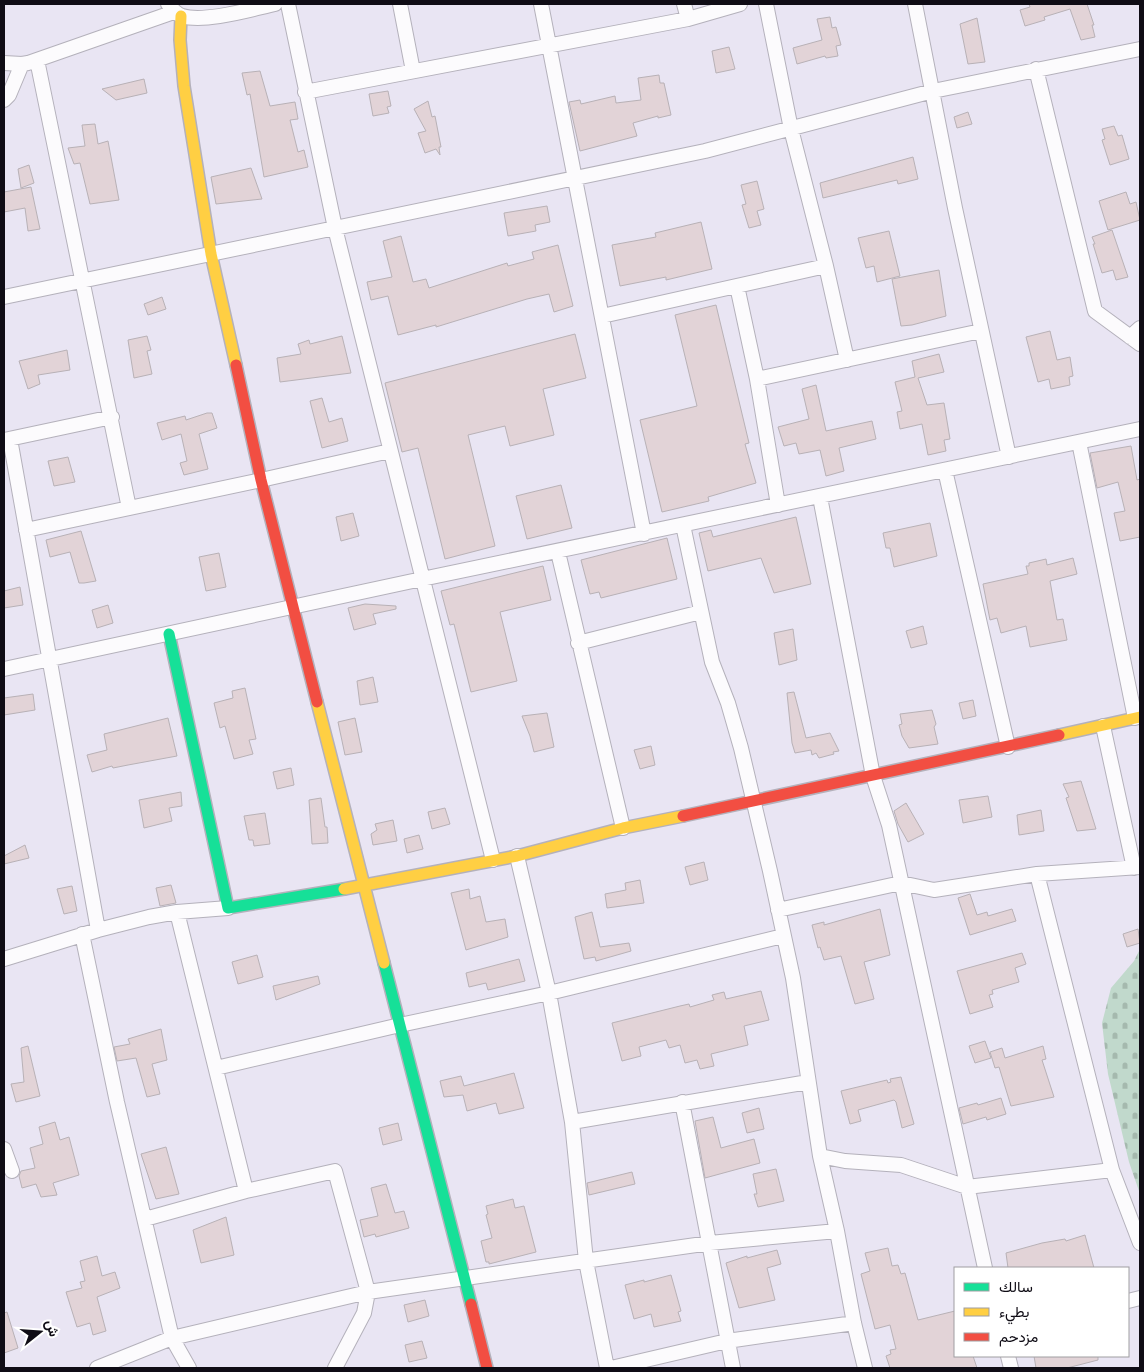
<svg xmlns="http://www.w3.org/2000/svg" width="1144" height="1372" viewBox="0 0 1144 1372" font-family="'Asap Condensed',Vazirmatn,sans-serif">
  <defs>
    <pattern id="cemetery-stones" width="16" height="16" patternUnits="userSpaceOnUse" patternTransform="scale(1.25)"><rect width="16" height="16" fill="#c1d9cc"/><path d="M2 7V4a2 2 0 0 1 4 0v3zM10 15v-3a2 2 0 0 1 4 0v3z" fill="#a5b9ae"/></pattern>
  </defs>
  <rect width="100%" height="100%" fill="#e9e5f3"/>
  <path fill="url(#cemetery-stones)" d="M1140,949v245l-11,-32 -21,-88 -6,-51 9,-35 23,-27z"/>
  <path fill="#e2d3d7" stroke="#b8b1b6" d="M1029,4h58l7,21h-2l3,12 -14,3 -11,-31 -26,8 1,3 -20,6 -5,-16 10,-3z
    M830,17l2,11 4,-1 5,18 -5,1 2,10 -12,2 -1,-2 -28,8 -4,-16 29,-8 -5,-21z
    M977,18l8,44 -17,2 -8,-40z
    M729,47l6,22 -19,4 -4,-22z
    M260,71l10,35 25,-4 3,17 -8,1 8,32 6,-2 4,17 -44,10 -14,-83 -3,1 -5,-22z
    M659,75l1,8h4l7,32 -13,3v-2l-25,7 4,13 -57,15 -11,-49 11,-2 1,4 34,-8 1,7 25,-3 -3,-22z
    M144,79l3,14 -31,7 -14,-11z
    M388,91l3,15 -4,1 2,6 -16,3 -4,-22z
    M428,101l4,16 3,-1 6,31h-2l1,8 -4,-6 -11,4 -7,-20 8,-2 -12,-22z
    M968,112l4,12 -15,4 -3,-11z
    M95,124l3,20 10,-3 11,59 -29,4 -10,-41 -6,1 -6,-16 17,-2 -3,-21z
    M1114,126l4,10 4,-1 7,24 -19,6 -8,-25 3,-1 -3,-10z
    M913,157l5,22 -20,5 -1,-4 -74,18 -3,-15z
    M29,165l5,18 -13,5 -3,-19z
    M251,168l11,31 -46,5 -5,-27z
    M757,181l7,28 -7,2 4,14 -12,3 -7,-23 4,-1 -5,-19z
    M31,187l9,42 -12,2 -3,-23 -21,4v-20z
    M1126,192l4,12 6,-2 4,18 -32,10 -9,-29z
    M547,206l3,16 -15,3 1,6 -28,5 -4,-23z
    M701,222l11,47 -46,11v-3l-46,9 -8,-41 44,-8 -1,-4z
    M1112,230l16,47 -12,3 -3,-10 -11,3 -9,-29h2l-3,-7z
    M889,231l11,45 -23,6 -3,-16 -8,2 -8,-30z
    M401,236l12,46 13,-3 3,9 78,-25 1,3 26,-7 -2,-7 26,-7 15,61 -19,6 -5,-18 -22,5 -91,28v-2l-38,10 -10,-39 -17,4 -4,-18 25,-5 -9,-36z
    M939,270l7,46 -34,9 -11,1 -9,-47z
    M162,297l4,12 -18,6 -4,-11z
    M716,305l33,138 -4,1 11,39 -48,14 1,4 -47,11 -22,-92 57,-14 -22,-91z
    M1050,331l7,29 13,-3 3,19 -4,1 1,8 -19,4 -2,-10 -11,3 -12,-45z
    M575,334l11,44 -43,11 11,46 -44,11 -5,-20 -37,9 27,111 -50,13 -27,-111 -16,4 -17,-69z
    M147,336l4,14 -4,1 5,23 -18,4 -6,-38z
    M342,336l9,37 -71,9 -3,-24 24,-4 -3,-10 11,-4 1,4z
    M67,350l3,20 -32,5 2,9 -12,5 -9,-28z
    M939,354l5,18 -26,6 9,27 17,-2 6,36 -6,1 2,11 -18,4 -6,-31 -22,5 -3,-17 5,-1 -7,-29 20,-5 -3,-16z
    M816,385l10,46 46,-10 4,18 -37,9 5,23 -18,5 -6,-26 -21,4 -3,-11 -12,3 -6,-19 31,-8 -7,-30z
    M322,398l7,24 13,-4 6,23 -26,7 -12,-47z
    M207,413h5l5,15 -18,6 9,35 -24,6 -4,-12 7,-2 -6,-27 -19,6 -5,-17 28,-7 1,4z
    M1131,446l6,34 3,-1v58l-20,4 -6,-28 11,-2 -7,-29 -21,6 -7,-35z
    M68,457l7,25 -21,4 -6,-25z
    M561,485l11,43 -45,11 -11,-43z
    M353,513l6,23 -18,5 -5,-24z
    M796,517l15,67 -37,9 -13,-35 -53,13 -9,-38 12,-3 2,7z
    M930,523l7,33 -43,11 -4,-19h-4l-3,-15z
    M81,531l15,50 -12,2h-5l-9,-31 -20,5 -4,-17z
    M667,538l10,41 -76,19 -2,-6 -9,2 -9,-34z
    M219,553l7,34 -20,4 -7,-34z
    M1073,558l4,16 -27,7 7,39 6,-1 4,21 -37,7 -4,-21 -25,7 -4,-15 -7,2 -7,-36 45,-10 -2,-8h3v-3l17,-4 1,6z
    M543,566l8,34 -51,12 17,69 -46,11 -17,-68 -4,1 -9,-34z
    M20,587l3,18 -19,3v-17z
    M365,604l31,2v3l-23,5 3,10 -22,6 -6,-22z
    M108,605l5,18 -16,5 -5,-18z
    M923,626l4,18 -16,4 -5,-17z
    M793,629l4,31 -18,5 -5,-32z
    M373,677l5,25 -18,3 -3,-24z
    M245,688l11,51 -7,1 4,14 -19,5 -9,-33 -5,2 -6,-25 19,-5 -1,-7z
    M794,692l12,46 24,-5 9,18 -6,1 1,2 -15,4 -3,-5 -4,2 -1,-5 -16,3 -3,-10 -5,-50z
    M33,694l2,16 -31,5v-17z
    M973,700l3,16 -13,3 -4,-16z
    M932,710l4,14 -2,3 4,17 -29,4 -7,-12 -3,-11 3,-1 -2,-10z
    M547,713l7,34 -20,5 -4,-16 -8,-20z
    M168,718l9,38 -49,9 -15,3 -1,-2 -20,6 -5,-17 20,-5 -3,-16z
    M355,718l7,34 -17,3 -7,-33z
    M651,746l4,19 -15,4 -6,-19z
    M291,768l3,17 -17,4 -4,-17z
    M1081,781l15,48 -19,2 -11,-33 3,-1 -6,-13z
    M181,792l1,14 -13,2 3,13 -28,7 -5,-28z
    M988,796l4,21 -29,6 -4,-23z
    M321,798l4,29h2l1,16 -16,1 -3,-44z
    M906,803l18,31 -16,8 -10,-18 -4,-13z
    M445,808l5,16 -18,5 -4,-17z
    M1041,810l3,21 -25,4 -2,-20z
    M265,813l5,31 -16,2 -1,-6h-4l-5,-24z
    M393,820l4,21 -24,4 -2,-11 6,-4 -2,-6z
    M419,835l4,14 -16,4 -3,-14z
    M25,845l4,13 -25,6v-8z
    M704,862l4,18 -18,5 -5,-18z
    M640,880l4,23 -37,5 -2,-14 21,-4 -1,-7z
    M171,885l5,18 -16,3 -4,-18z
    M72,886l5,25 -13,3 -7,-25z
    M469,889l1,10 10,-3 6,26 19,-3 3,18 -42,13 -15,-57z
    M970,894l7,21 10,-3 1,4 24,-7 4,12 -46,14 -12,-37z
    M880,909l10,46 -26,7 10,37 -19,5 -14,-48 -17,4 -4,-13 -2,1 -6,-23 12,-3v3z
    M592,912l8,35 29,-4 2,8 -35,10 -1,-4 -11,2 -9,-42z
    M1138,929l2,14 -13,4 -4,-13z
    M1022,953l4,11 -11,4 4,14 -27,8 1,4 -4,1 4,12 -23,7 -13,-43z
    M257,955l6,22 -25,7 -6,-22z
    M519,959l6,22 -37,9 -2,-7 -17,4 -3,-14z
    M318,976l2,8 -44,16 -3,-14z
    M761,991l8,29 -25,6 4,19 -37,9 3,12 -14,3 -3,-9 -12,3 -5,-18 -11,3 -3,-8 -27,7 2,9 -19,5 -10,-38 68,-17 9,-2 1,3 24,-7 -2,-5 12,-3 2,7z
    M161,1029l6,31 -15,4 8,30 -13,3 -11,-39 -19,3 -3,-14 16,-3 -2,-5z
    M985,1041l6,17 -16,5 -6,-17z
    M28,1046l12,50 -24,6 -5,-18 13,-2 -3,-34z
    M1043,1046l3,13 -4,1 12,37 -43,9 -12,-39 -4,1 -5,-16 12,-4 3,10z
    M514,1073l10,35 -25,6 -3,-11 -29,8 -4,-16 -19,2 -4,-16 21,-5 3,10z
    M901,1077l13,47 -12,4 -6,-26 -2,-2 -36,10 3,11 -11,3 -9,-33 46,-11 1,3 3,-1 -1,-3z
    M1001,1098l5,16 -19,6 -1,-3 -23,7 -4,-16 18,-5 1,2z
    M759,1108l5,21 -17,4 -5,-20z
    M713,1117l8,31 33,-9 6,24 -55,15 -10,-57z
    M55,1122l5,18 9,-3 10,38 -26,8 4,12 -16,2 -5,-13 -14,4 -3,-12 2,-5 14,-3 -5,-20 13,-4 -4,-17z
    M398,1123l4,17 -19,5 -4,-17z
    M166,1147l13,47 -23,5 -15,-45z
    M776,1169l8,32 -26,6 -4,-13h3l-4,-20z
    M632,1172l3,12 -46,11 -2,-12z
    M386,1184l9,29 9,-2 5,17 -33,9 -1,-3 -11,3 -4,-17 18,-4 -7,-28z
    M513,1199l2,9 9,-2 12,46 -47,12v-2h-3l-5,-21 11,-3 -6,-23 2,-1 -2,-8z
    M226,1217l8,38 -33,8 -8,-33z
    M1085,1235l9,33h-86l-2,-15 36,-10 23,-4 1,2z
    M888,1248l4,18 6,-1 3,9 4,-1 13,47 37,-9v45h18l4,12h-87l-4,-12 5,-2 -1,-4 6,-1 -6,-24 -15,4 -14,-55 9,-3 -5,-18z
    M777,1250l4,14 -14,4 8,32 -36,8 -13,-45 21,-7v2z
    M97,1256l5,20 13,-4 5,16 -23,9 9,34 -13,4 -3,-12 -13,4 -11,-35 16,-4 -2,-6 5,-1 -5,-20z
    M671,1275l10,36 -3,1 3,9 -27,6 -3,-13 -17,5 -9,-34 19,-5v2z
    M425,1300l4,16 -21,6 -4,-17z
    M7,1312l11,36 -14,5v-40z
    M422,1341l5,17 -18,4 -4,-17z
    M1034,1356h64v4l-31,8h-31z"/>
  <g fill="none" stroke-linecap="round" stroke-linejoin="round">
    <g stroke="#b4b1bb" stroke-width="16">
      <path id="street" d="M168,4c4,5 8,10 14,12 23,7 70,-7 93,-12
        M288,4l47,224 158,632
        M400,4l13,67
        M541,4l103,530
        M684,4l4,15
        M766,4l25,125 35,137 21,94
        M915,4l40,204 54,249
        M37,60l92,448
        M4,63l18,1 6,-1 146,-51
        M1036,69l59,242 45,33
        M305,92l383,-73 52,-15
        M4,100l5,-5 13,-31
        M737,286l20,93 21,126
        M4,297l701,-146 228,-60 207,-42
        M602,316l224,-50
        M1130,337l10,-9
        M757,379l224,-48
        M10,439l88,491
        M4,440l108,-23
        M1079,442l56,276
        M945,470l63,277
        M820,497l53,279 16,49 96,443
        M683,525l29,137 16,41 13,45 29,123 23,107 27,178 17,75 17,92 11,45
        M26,530l235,-50 129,-29
        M558,552l65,276
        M578,643l123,-31
        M4,669l418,-90 718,-150
        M1103,726l31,142
        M517,856l32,137 23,129 14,139 21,107
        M1037,874l75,296 28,73
        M778,910l123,-27 33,7 103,-16 103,-7
        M177,912l69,279
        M82,934l35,168 55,236 17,30
        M4,959l94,-29 51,-13 28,-5 51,-4
        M216,1068l184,-43 149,-32 234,-57
        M682,1102l51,266
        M572,1122l236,-40
        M4,1149l8,22
        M820,1156l25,5 56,4 66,22 145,-17
        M145,1219l101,-28 89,-20 33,121 -4,21 -29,55
        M1128,1301l12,-3
        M1008,1356l3,12
        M97,1368l75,-30 196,-46 342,-49 127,-12
        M611,1368l116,-27 127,-18"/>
    </g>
    <g stroke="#b4b1bb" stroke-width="14">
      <path id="fast" d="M169,634l59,274 116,-19
        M384,963l87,341"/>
    </g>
    <g stroke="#b4b1bb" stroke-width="14">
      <path id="slow" d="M181,16l-1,24 4,46 27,168 25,111
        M317,702l67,261
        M1059,735l81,-18
        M344,889l173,-33 106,-28 60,-12"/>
    </g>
    <g stroke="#b4b1bb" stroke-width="14">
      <path id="jam" d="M236,365l25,115 56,222
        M683,816l376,-81
        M471,1304l16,64"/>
    </g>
    <use href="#street" stroke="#fcfbfd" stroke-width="14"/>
    <use href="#fast" stroke="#16e098" stroke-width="11"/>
    <use href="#slow" stroke="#ffcf43" stroke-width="11"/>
    <use href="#jam" stroke="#f24e42" stroke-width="11"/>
  </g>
  <rect width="1144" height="1372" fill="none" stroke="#0f0c15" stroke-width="10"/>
  <rect x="954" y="1267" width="175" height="90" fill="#ffffff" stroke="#9f9ea1"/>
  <rect x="964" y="1283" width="25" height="8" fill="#16e098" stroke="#9f9ea1"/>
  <text x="999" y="1292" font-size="15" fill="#0f0c15">سالك</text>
  <rect x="964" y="1308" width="25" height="8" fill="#ffcf43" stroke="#9f9ea1"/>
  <text x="999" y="1317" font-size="15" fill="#0f0c15">بطيء</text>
  <rect x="964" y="1333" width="25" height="8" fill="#f24e42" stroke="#9f9ea1"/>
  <text x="999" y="1342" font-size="15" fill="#0f0c15">مزدحم</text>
  <g transform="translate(40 1332) rotate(73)" stroke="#ffffff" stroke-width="4" paint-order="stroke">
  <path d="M0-4L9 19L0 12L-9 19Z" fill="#0f0c15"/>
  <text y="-8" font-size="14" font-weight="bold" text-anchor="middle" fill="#0f0c15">ش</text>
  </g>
</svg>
